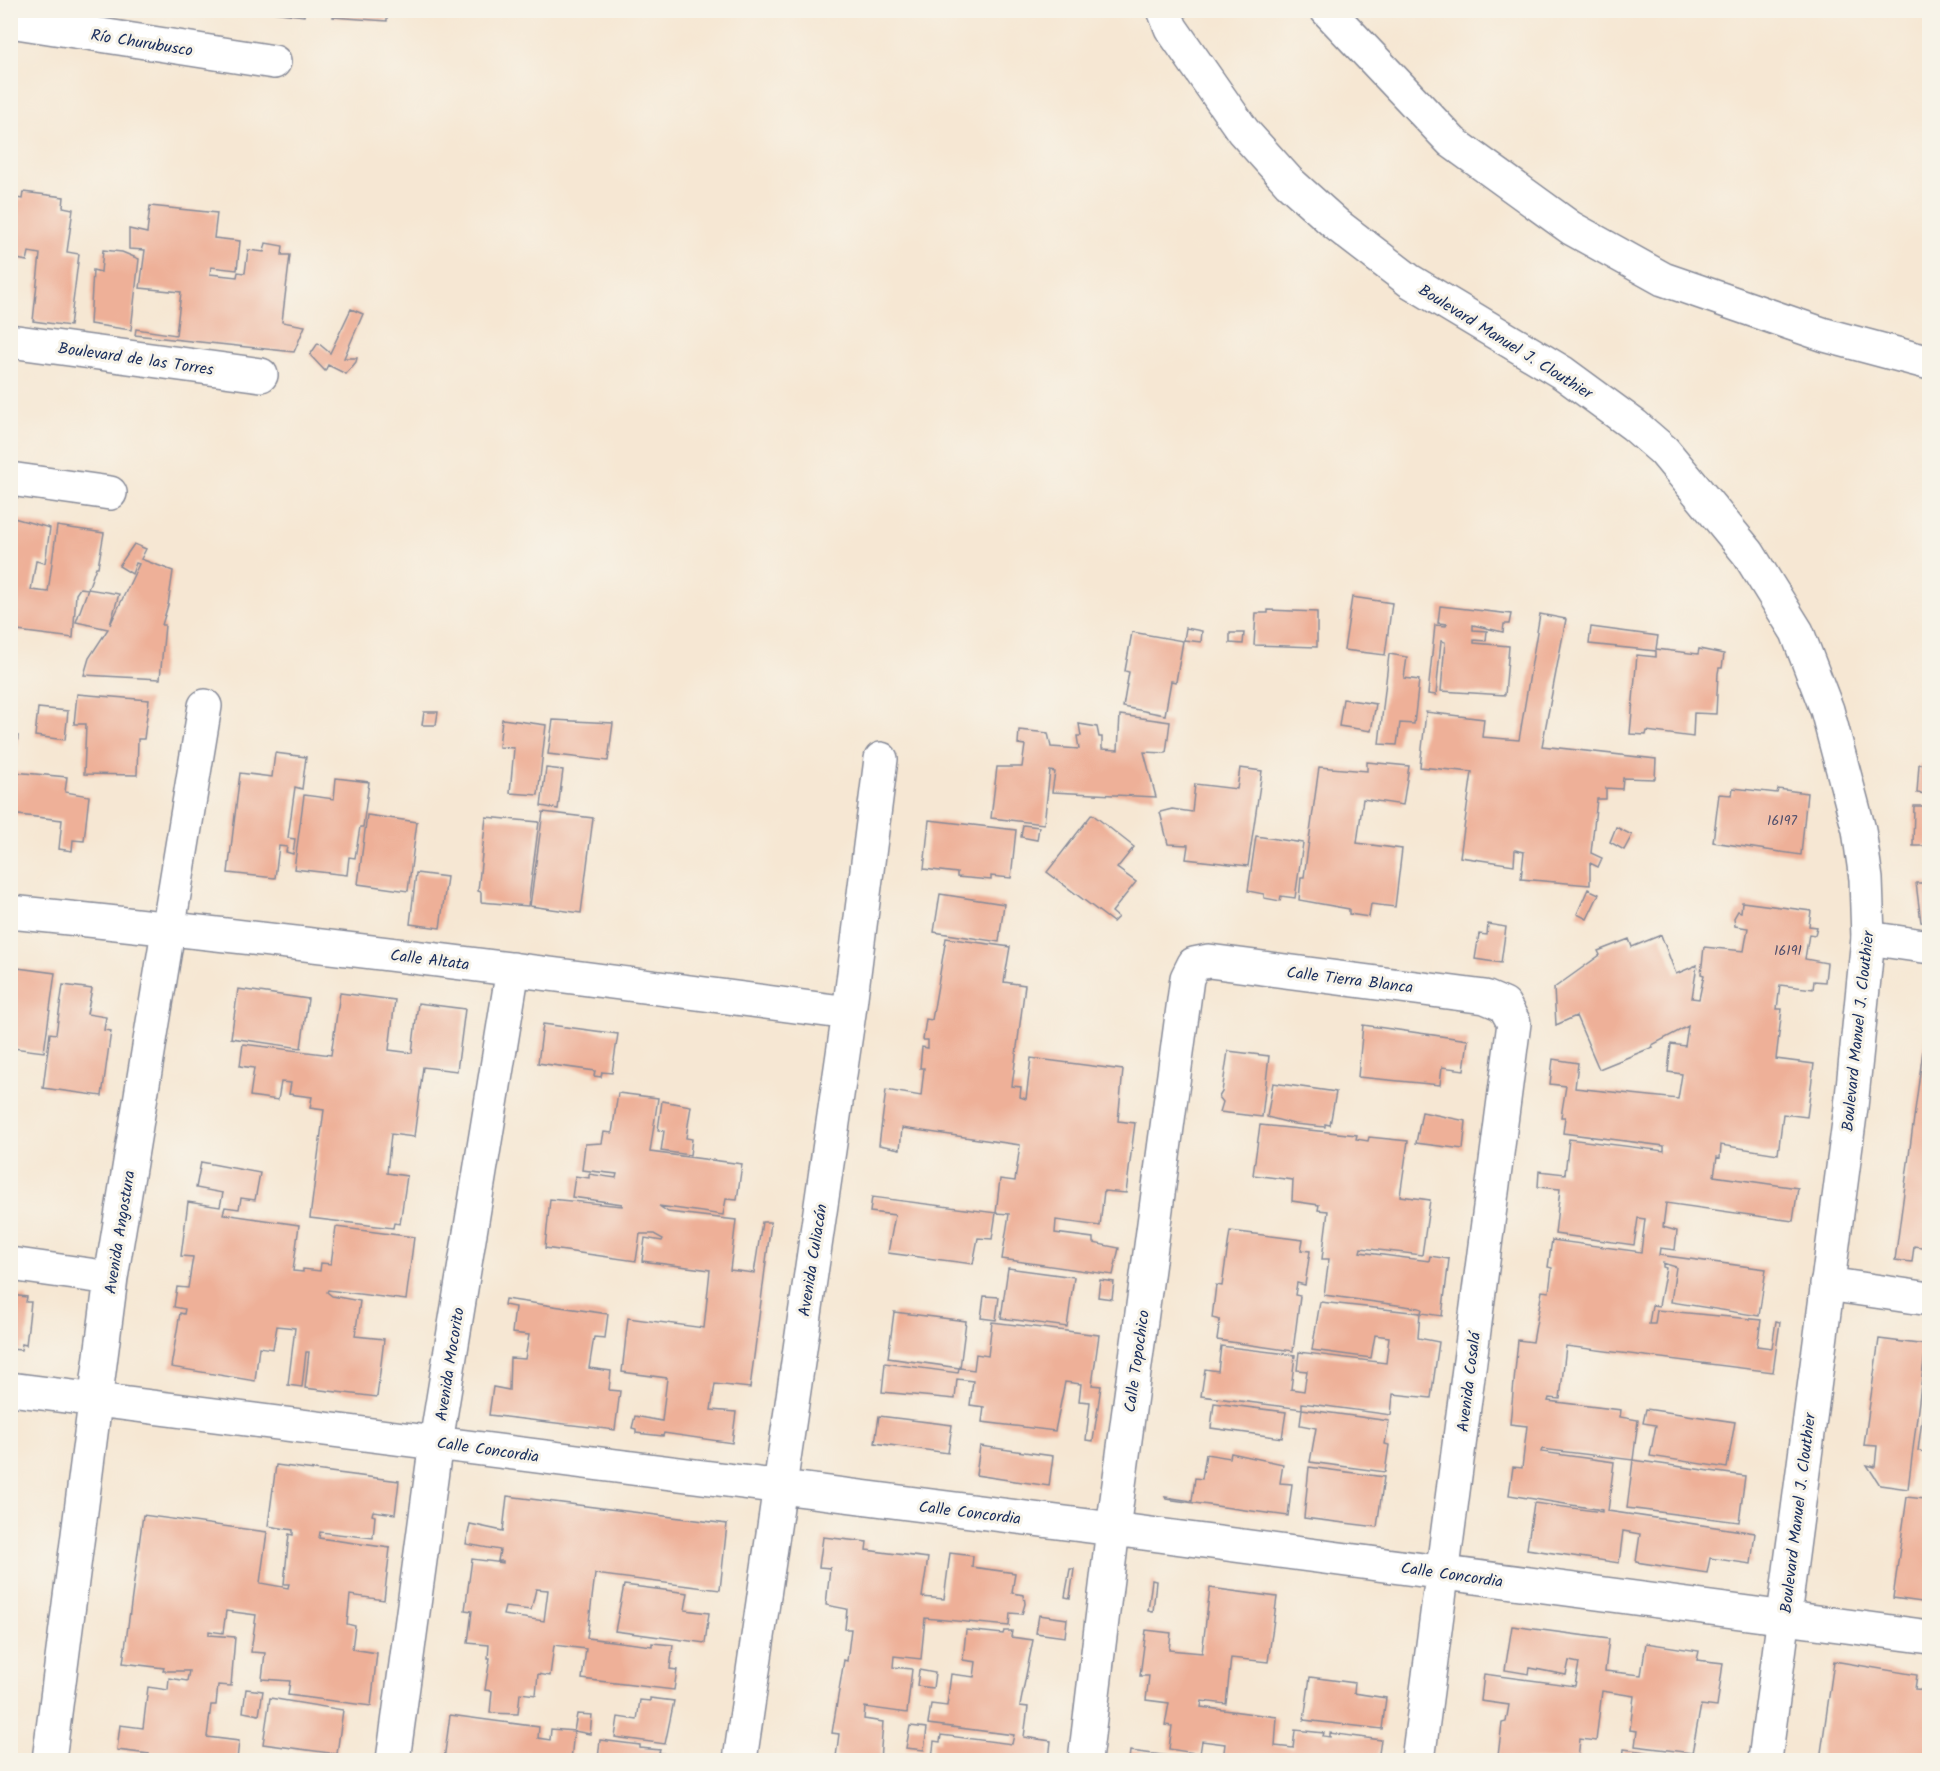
<svg xmlns="http://www.w3.org/2000/svg" width="1940" height="1771" viewBox="0 0 1940 1771" font-family="Kalam,sans-serif">
  <rect width="100%" height="100%" fill="#f7f3e8"/>
  <filter id="ink" filterUnits="userSpaceOnUse"><feTurbulence type="fractalNoise" baseFrequency=".0167" numOctaves="2"/><feDisplacementMap in="SourceGraphic" scale="12" xChannelSelector="R" yChannelSelector="G"/><feConvolveMatrix kernelMatrix="1 2 1 2 8 2 1 2 1" color-interpolation-filters="sRGB"/></filter>
  <filter id="wash" filterUnits="userSpaceOnUse"><feTurbulence type="fractalNoise" baseFrequency=".008" numOctaves="4" result="noise"/><feDisplacementMap in="SourceGraphic" scale="24" xChannelSelector="R" yChannelSelector="G"/><feGaussianBlur stdDeviation="1.35" result="paint"/><feColorMatrix in="noise" values="0 0 0 0 0 0 0 0 0 0 0 0 0 0 0 0 0 1.4 0 .05"/><feComposite in="paint" operator="in"/></filter>
  <g filter="url(#wash)">
    <rect width="100%" height="100%" fill="#f6e7d3"/>
    <g id="blocks">
      <path fill="#eeb098" fill-rule="evenodd" d="M272,10h33l-1,6 -32,-4z
        M334,10h53v11l-54,-4z
        M23,192l41,5 -1,10 10,2 -6,43 12,2 -9,72 -37,-5 7,-67 -11,-2 -2,9 -14,-3 -3,7v-68l12,2z
        M150,206l67,7 -3,25 26,3 -3,29 -26,-3 -1,7 27,3 1,-5 7,1 3,-23 16,2 2,-9 17,3 -1,9h8l-8,67 23,4 -11,26 -159,-17 1,-6 40,6 5,-43 -41,-4 5,-38 -16,-1v-20l18,4z
        M103,250l19,2 17,7 -8,71 -41,-6 3,-54 8,2z
        M351,309l12,5 -19,44h13l-1,4 -10,12 -18,-9 -3,6 -15,-16 8,-12 12,10z
        M10,517l40,11 -5,35 -9,-2 -5,29 17,2 9,-66 47,7 -6,34h-2l-8,22 -8,-1 -4,6 -3,44 -63,-8z
        M134,544l12,5 -5,10 32,12 -5,34 -6,20h3l-5,54 -76,-4 5,-17 19,-29 -32,-7 12,-33 31,5 -9,31 29,-61 -3,-1 -4,11 -13,-8z
        M1352,597l40,6 -7,52 -41,-5z
        M1440,606l71,8 -2,10h-5l-1,8 -30,-7v5l14,1 -1,10 -12,-1v3l35,3 -4,49 -64,-4 4,-49 -4,-1 -5,54 -8,-1 7,-69 11,1 1,-2 -9,-1z
        M1268,610l49,2v35l-63,-2 2,-32h12z
        M1540,614l26,5 -24,127 114,13 -1,20 -32,-1 -1,11 -16,-1v11h-9l-6,54 11,5 -4,9 -8,-4v22l-69,-6 3,-27 -9,-2 -1,15 -54,-8 12,-85 -52,-5 6,-55 58,7 -2,18 37,3z
        M1591,627l67,9 -2,13 42,5 1,-5 25,5 -2,14h-3l-1,5 -2,41 -22,-1 -1,24 -46,-6 -1,4 -16,-1 7,-79 19,2v-6l-67,-7z
        M1186,628l16,3 -1,11 -17,-2z
        M1132,632l51,9 -7,41 -5,-1 -6,34 -42,-8 6,-35 -4,-1z
        M1230,633h14l-1,11 -13,-1z
        M1389,654l18,3 -3,21 15,2 -5,44 -14,-1 -3,22 -18,-1z
        M77,694l72,6 -5,39h-6l-1,36 -53,-1 2,-50h-12z
        M1343,699l33,5 -5,27 -32,-5z
        M38,708l30,3 -3,29 -30,-4z
        M424,712h14l-2,13h-14z
        M1120,715l50,7 -4,31 -22,-1 12,45 -104,-5 3,-20 -5,-1 -6,53 -53,-6 6,-51h25l3,-22 -7,-1 1,-14 29,3 3,14 28,2 -2,-13h4l-2,-12 18,3 2,10h3v12l16,1z
        M502,719l44,6 -8,70 -28,-2 4,-45 -15,-1z
        M553,720l60,3 -5,38 -60,-7z
        M10,735l8,1 -4,36 53,5 -2,15 24,4 -5,45 -11,-1 -1,11 -13,-2 3,-29 -52,-6z
        M275,753l31,4 -4,32 -7,-2 -7,51 7,1 -2,15 -7,-2 1,-5 -8,-1 -4,32 -47,-5 12,-100 32,4z
        M1367,762l42,4 -6,39 -40,-6 -6,44 45,6 -7,58 -24,-3 -2,13 -20,-3v-5l-50,-9 2,-23h3l15,-110 48,4z
        M1919,764l10,1v29l-12,-1z
        M546,768l17,2 -5,39 -17,-3z
        M1240,768l22,3 -14,95 -62,-7 2,-14 -20,-1 -8,-32 12,-3 20,3 3,-28 42,5z
        M336,778l33,4 -6,45h-3l-5,31 -6,-1 -2,18 -53,-6 10,-74 30,4z
        M1733,788l44,5 1,-4 29,4 -6,62 -88,-13 6,-48 13,1z
        M1914,806h15v40h-16z
        M543,812l50,6 -12,95 -51,-7z
        M1092,814l42,33 -17,21 19,14 -24,30 6,5 -5,5 -66,-50z
        M367,815l50,7 -9,69 -50,-7z
        M486,817l53,5 -11,84 -47,-4v-10l-3,-1z
        M929,820l87,10 -5,48 -20,-2v4l-34,-3v-4l-33,-4z
        M1023,825l16,2 -2,13 -16,-3z
        M1616,827l16,8 -8,15 -14,-8z
        M1256,836l47,7 -8,55 -14,-2 -1,5 -16,-3v-4l-16,-3z
        M416,873l31,4 -7,51 -30,-4z
        M1916,883h13v40l-8,-1z
        M1588,889l11,5 -12,25 -10,-5z
        M940,894l64,10 -5,38 -65,-10z
        M1742,902l69,9 -2,15 8,1 -2,8 -6,-1 -4,25 22,4 -2,19 -11,-1 -1,8 -33,-4 -3,24h5l-6,50 38,5 -7,53 -24,-3 -5,40 -57,-9 -1,13 -3,-1 -3,19 84,12 -5,33 -127,-18 -3,24 14,4 -2,19 -15,-2 -1,7 107,14 -7,47 -88,-14 5,-35 -13,-4v4l3,1 -7,38 -7,-1 -3,19h6l2,-14 104,10 -4,26 15,2 4,-27 4,1 -7,50 -207,-26 -6,53 -11,-1 -1,3 73,9 -1,7 18,3 -5,40 -91,-11 -1,3 73,10 -6,49 147,22 -4,31 -41,-6 -3,15 -71,-11 4,-28 -17,-3 -4,32 -92,-14 7,-46 68,9v-2l-93,-15 4,-28 9,1 5,-42 -17,-2 8,-84 15,2 9,-51 7,1 3,-24 -4,-1 4,-27 89,12 4,-33 -7,-1 -4,27 -79,-11 5,-45 -22,-2 1,-16 26,3 4,-35 95,12v-5l-101,-13 2,-16h-4l5,-31 -16,-2 3,-25 25,4 -3,25 103,11 4,-25 -14,-2 3,-28 14,2 3,-20 -36,19 1,2 -54,22 -23,-53 -20,9 -2,-37 46,-33 -2,-4 31,-12 3,8 29,-12 15,39 21,-9 -5,33 7,1 5,-24 -3,-1 3,-27 40,4 4,-23 -13,-2 -1,-8 4,-7 3,1z
        M1488,924l18,3 -5,36 -26,-4 4,-25 8,1z
        M946,938l64,9 -6,35 21,3 -13,101 9,1 -1,10 6,2 5,-41 92,12 -5,51 17,2 -9,70 -22,-2 -4,35 -44,-6 -1,13 38,5v5l26,5 -6,27 -111,-16 7,-45 -13,-1 -4,26 -14,-1 -5,26 -85,-11 7,-38 -25,-3 2,-15 124,16 4,-34 15,2 5,-36 -118,-17 -2,21 -21,-4 7,-55 35,6 3,-28h-4l2,-21 6,1v-8h-5l3,-21 6,1z
        M10,967l45,6 -11,79 -31,-4 -3,7z
        M63,985l29,4 -5,25 19,3 -2,13 7,1 -9,65 -59,-8 7,-55 6,1z
        M238,989l70,10 -7,49 -70,-10z
        M340,993l55,7 -6,50 23,3 6,-50 47,6 -8,62 -34,-4 -9,70 -23,-3 -4,39 20,3 -7,48 -6,-1 -1,5 -83,-10 14,-108 -14,-2 2,-11 -23,-3 2,-11 -10,-1 -3,18 -28,-4 4,-28 -14,-2 3,-22 88,11z
        M1928,1013l1,235 -15,-2 -2,16 -17,-2z
        M543,1024l75,10 -6,39 -10,-1 -1,5 -7,-1 1,-5 -57,-8z
        M1363,1025l105,15 -4,30 -22,-3 -2,18 -82,-8z
        M1228,1051l41,5 -7,61 -42,-5 3,-10 -4,-5 3,-5z
        M1273,1083l63,9 -6,33 -5,-1v3l-31,-3 -27,-7z
        M618,1093l40,5 -8,54 92,12 -5,36 -11,-1 -3,16 -64,-9 9,6 68,8 -6,50 24,3 8,-51h9l-21,166 -35,-4 -4,26 25,2 -4,31 -68,-10 -1,3 -27,-3v-4l-4,-1 3,-12 27,5 5,-43 -45,-6 6,-54 76,10 6,-58 -68,-9 3,-23 17,3 1,-2 -9,-5h-14l-4,27 -91,-13 5,-49 72,7v-2l-50,-7 3,-21 14,2v-4l27,4 1,-4 -35,-4 3,-26 17,-1 2,-11 8,1z
        M662,1101l29,5 -5,32 6,1 -2,16 -29,-4 3,-20 -6,-1z
        M1422,1112l44,9 -3,28 -47,-6z
        M1260,1125l97,10 -1,4 12,2 1,-4 39,4 -8,55 30,4 -8,55 -61,-7 -1,4 69,9 1,-5 19,3 -7,57 -21,-3 1,-4 -3,-1 -95,-13 5,-36h-7l6,-48 -10,-1 1,-5 -27,-4 1,-21 -40,-5z
        M201,1162l59,11 -5,27 -14,-2 -2,11 -14,-2 -2,7 76,11 -6,46 10,1v-3l17,2 1,-8 10,1 5,-37 78,10 -8,63 -78,-10 -1,2 5,4 28,5 -5,35 29,3 -7,58 -72,-9 4,-36h-3l-4,35 -14,-2 7,-57 -18,-2 -4,23 -14,-2 -4,34 -84,-14 9,-54 4,1 1,-5 -11,-2 3,-20 11,1 5,-31 -12,-1 7,-54 32,5 3,-14 -27,-5z
        M1230,1231l73,9 -2,10 9,1 -5,34 -8,-2 -2,12 5,1 -7,55 -76,-11 3,-20 -8,-2 4,-33 6,1z
        M1008,1268l66,9 -7,50 -66,-9z
        M1100,1280l14,2 -2,17 -14,-2z
        M10,1295l17,2 -1,5h5l-5,43 -4,-1 -1,6 -11,-1z
        M984,1296l15,1 -3,23 -15,-2z
        M505,1299l103,15 -3,24 -11,-1 -5,31 22,3 -2,19 11,1 -5,39 -126,-15 4,-28 16,3 1,-32 15,1 4,-24 -17,-2 3,-26 -11,-2z
        M1320,1302l100,11 -2,25 21,4 -8,56 -38,-4 -2,21 -73,-10 -16,-2v6l-101,-13 4,-27 13,2 3,-25 74,9 -4,34 13,2 3,-20 -10,-1 2,-18 87,11 3,-26 -14,-2 -4,23 -59,-8z
        M894,1312l72,9 -6,47 14,2 2,-16 12,2 4,-34 107,13 -7,50 9,1 -8,55 -7,-1 4,-38 -11,-1 2,-17 -16,-2 -10,49 -73,-9 2,-15 -14,-2 3,-24 -16,-2 -2,20 -73,-7 3,-29 73,10 1,-5 -71,-10z
        M1879,1339l47,6 -18,144 -28,-4 -13,-20 8,2 2,-21 -13,-1z
        M1927,1379h2v74l-11,-2z
        M1214,1403l72,9 -4,26 -71,-10z
        M1302,1409l87,12 -4,23 4,1 -4,27 -75,-10 6,-34 -16,-3z
        M1646,1409l89,13 -8,46 -77,-12 6,-31 -13,-2z
        M879,1416l73,9 -4,28 -73,-10z
        M980,1446l73,10 -4,30 -73,-11z
        M1231,1453l52,11 -3,19 12,1 -4,32 -122,-17 -1,-2 27,4 3,-23 7,1 4,-25 24,4z
        M1928,1459h1v144l-36,-5 14,-101 17,2z
        M1633,1460l112,16 -6,46 -112,-14z
        M276,1465l123,16 -4,33 -22,-3 -1,4 3,1 -2,22 -53,-6 -1,6 71,10 -6,52 -34,-5 -3,29 8,2 -3,23 25,4 -6,53 -83,-11 2,-14 -28,-2 3,-26 -14,-1 5,-37 -30,-4 -3,22 -14,-2v4l26,2 -4,49 -13,-1 -2,20h-5l-4,32 32,4 -2,19h-89l1,-6 -32,-4 3,-25 23,3 5,-41 20,3 1,-12 18,3 2,-10h-26l1,-3 -41,-5 20,-148 124,17 -7,51 28,5 1,-4h-5l5,-50 4,1v-5l-25,-4z
        M1309,1467l75,10 -7,50 -73,-9z
        M507,1496l220,28 -7,66 -125,-16 -8,64 65,8v-3l21,2 -3,24 7,1 -3,20 -92,-11 4,-30 -32,-4 -4,31 -12,-2 -2,21 -16,-2 -2,21 -28,-1 2,-22 -7,-1 5,-32h-2l1,-13 -21,-2 4,-32 -7,-1 7,-51 31,4v-2h-5l2,-11 -34,-6 4,-20 33,7zM536,1589l12,1 -4,31 -41,-6 2,-8 26,3z
        M823,1537l44,5 -1,8 62,8 -6,39 22,2 6,-46 23,3 -1,11 43,6 -3,20 12,2 1,9 -3,10 -12,-1 -1,13 -84,-8 -4,41 -27,-3 -1,11 19,2 -5,44 -42,-6 -1,12 19,3 -3,38h-26l-18,-3 3,-23 -7,-1 12,-73 3,1 4,-32h-6l2,-20 -21,-4 4,-37 -11,-1z
        M1070,1569h4l-4,29 -5,-1z
        M1152,1580l4,1 -3,31 -5,-1z
        M624,1585l64,8 -3,17 24,3 -4,30 -90,-12z
        M1210,1588l67,9 -9,65 -37,-4 -5,46 -24,-3 -1,6 76,10 -2,29 18,2 2,-18 29,3 -1,3 7,1v-4l51,7 -3,20h-155l2,-16 -23,-3 -2,13 -31,-5 3,-23 -7,-1 4,-22 -23,-3 3,-24h-9l6,-46 25,3 -2,17 33,3z
        M1039,1615l28,4 -2,18 -29,-4z
        M1512,1626l97,13 -4,32 36,4 5,-32 53,8 -2,9 26,3 -6,44 -16,-2 -9,48 -57,-7 2,-15 -7,-1 4,-34 -32,-5 -6,50 -16,-2 -2,21h-85l1,-4h4l4,-33 4,-1 3,-17 -28,-4 3,-27 91,12 4,-23 -10,-2 -3,14 -36,-7 -1,6 -24,-4z
        M966,1630l37,4 1,-3h8l-1,6 22,3 -13,66 8,1 -4,30 27,4 -2,19h-117l2,-19 6,1 1,-7 71,9 2,-9 -86,-11 3,-20 16,2 4,-32 23,3 2,-15 -13,-2z
        M1834,1661l83,14 -2,14 14,1v67l-3,3 -56,-3 -1,3h-49z
        M919,1670l16,3 -2,15 -16,-2z
        M1310,1677l45,6 -1,10 32,5 -4,31 -78,-9z
        M246,1689l17,2 -4,24 -16,-3z
        M270,1698l73,12 -6,44 -74,-10z
        M650,1698l24,3 -9,43 -50,-7 3,-20 19,3 3,-20 10,1z
        M577,1714l15,1 -2,19 -16,-3z
        M450,1715l89,12 -1,11 12,2 1,-11 23,2 -3,29h-127z
        M910,1726l17,2 -3,22 -18,-2z
        M600,1740l40,5v3l20,2 -1,3 40,5v2h-116v-3l15,2z
        M1624,1749l34,5 -1,6h-34z
        M1130,1751l63,8v1h-64z"/>
    </g>
  </g>
  <g filter="url(#ink)">
    <use href="#blocks" fill-opacity="0" stroke="#888b98" stroke-width="1.5"/>
    <g fill="none" stroke-linecap="round" stroke-linejoin="round">
      <g stroke="#888b98" stroke-width="36">
        <path id="street" d="M10,21l264,41
          M10,341l251,34
          M10,479l100,14
          M10,912c281,28 560,64 839,101
          M1868,938l62,9
          M10,1264l101,14
          M1827,1284l103,15
          M10,1389l1103,140 817,108
          M49,1760l62,-482 94,-572
          M393,1760l43,-318 77,-473
          M740,1760l109,-747 32,-254
          M1085,1760l28,-231 74,-551 7,-14 15,-3 276,36 19,8 10,18 -96,737"/>
      </g>
      <g stroke="#888b98" stroke-width="36">
        <path id="primary" d="M1164,10l7,18 72,103 46,51 48,43 73,56 153,92 71,52 30,26 84,102 49,79 30,78 32,120 7,49 2,59 -17,169 -86,653
          M1327,10l125,132 119,86 92,51 162,56 105,28"/>
      </g>
      <use href="#street" stroke="#fff" stroke-width="33"/>
      <use href="#primary" stroke="#fff" stroke-width="33"/>
    </g>
  </g>
  <g text-anchor="middle" stroke-width="6" stroke-linejoin="round" paint-order="stroke">
    <g font-size="14" fill="#504f6c">
      <text x="1782" y="825">16197</text>
      <text x="1788" y="955">16191</text>
    </g>
    <g font-size="16" fill="#1b2f5e" stroke="#f7f3e8">
      <text transform="translate(142 42) rotate(9)" y="6">Río Churubusco</text>
      <text transform="translate(1506 341) rotate(32)" y="6">Boulevard Manuel J. Clouthier</text>
      <text transform="translate(136 358) rotate(8)" y="6">Boulevard de las Torres</text>
      <text transform="translate(430 959) rotate(7)" y="6">Calle Altata</text>
      <text transform="translate(1350 979) rotate(7)" y="6">Calle Tierra Blanca</text>
      <text transform="translate(1857 1031) rotate(-84)" y="6">Boulevard Manuel J. Clouthier</text>
      <text transform="translate(119 1232) rotate(-81)" y="6">Avenida Angostura</text>
      <text transform="translate(812 1260) rotate(-81)" y="6">Avenida Culiacán</text>
      <text transform="translate(1136 1361) rotate(-82)" y="6">Calle Topochico</text>
      <text transform="translate(449 1364) rotate(-81)" y="6">Avenida Mocorito</text>
      <text transform="translate(1468 1382) rotate(-83)" y="6">Avenida Cosalá</text>
      <text transform="translate(488 1449) rotate(8)" y="6">Calle Concordia</text>
      <text transform="translate(970 1512) rotate(7)" y="6">Calle Concordia</text>
      <text transform="translate(1797 1513) rotate(-83)" y="6">Boulevard Manuel J. Clouthier</text>
      <text transform="translate(1452 1574) rotate(8)" y="6">Calle Concordia</text>
    </g>
  </g>
  <rect width="1940" height="1771" fill="none" stroke="#f7f3e8" stroke-width="36"/>
</svg>
